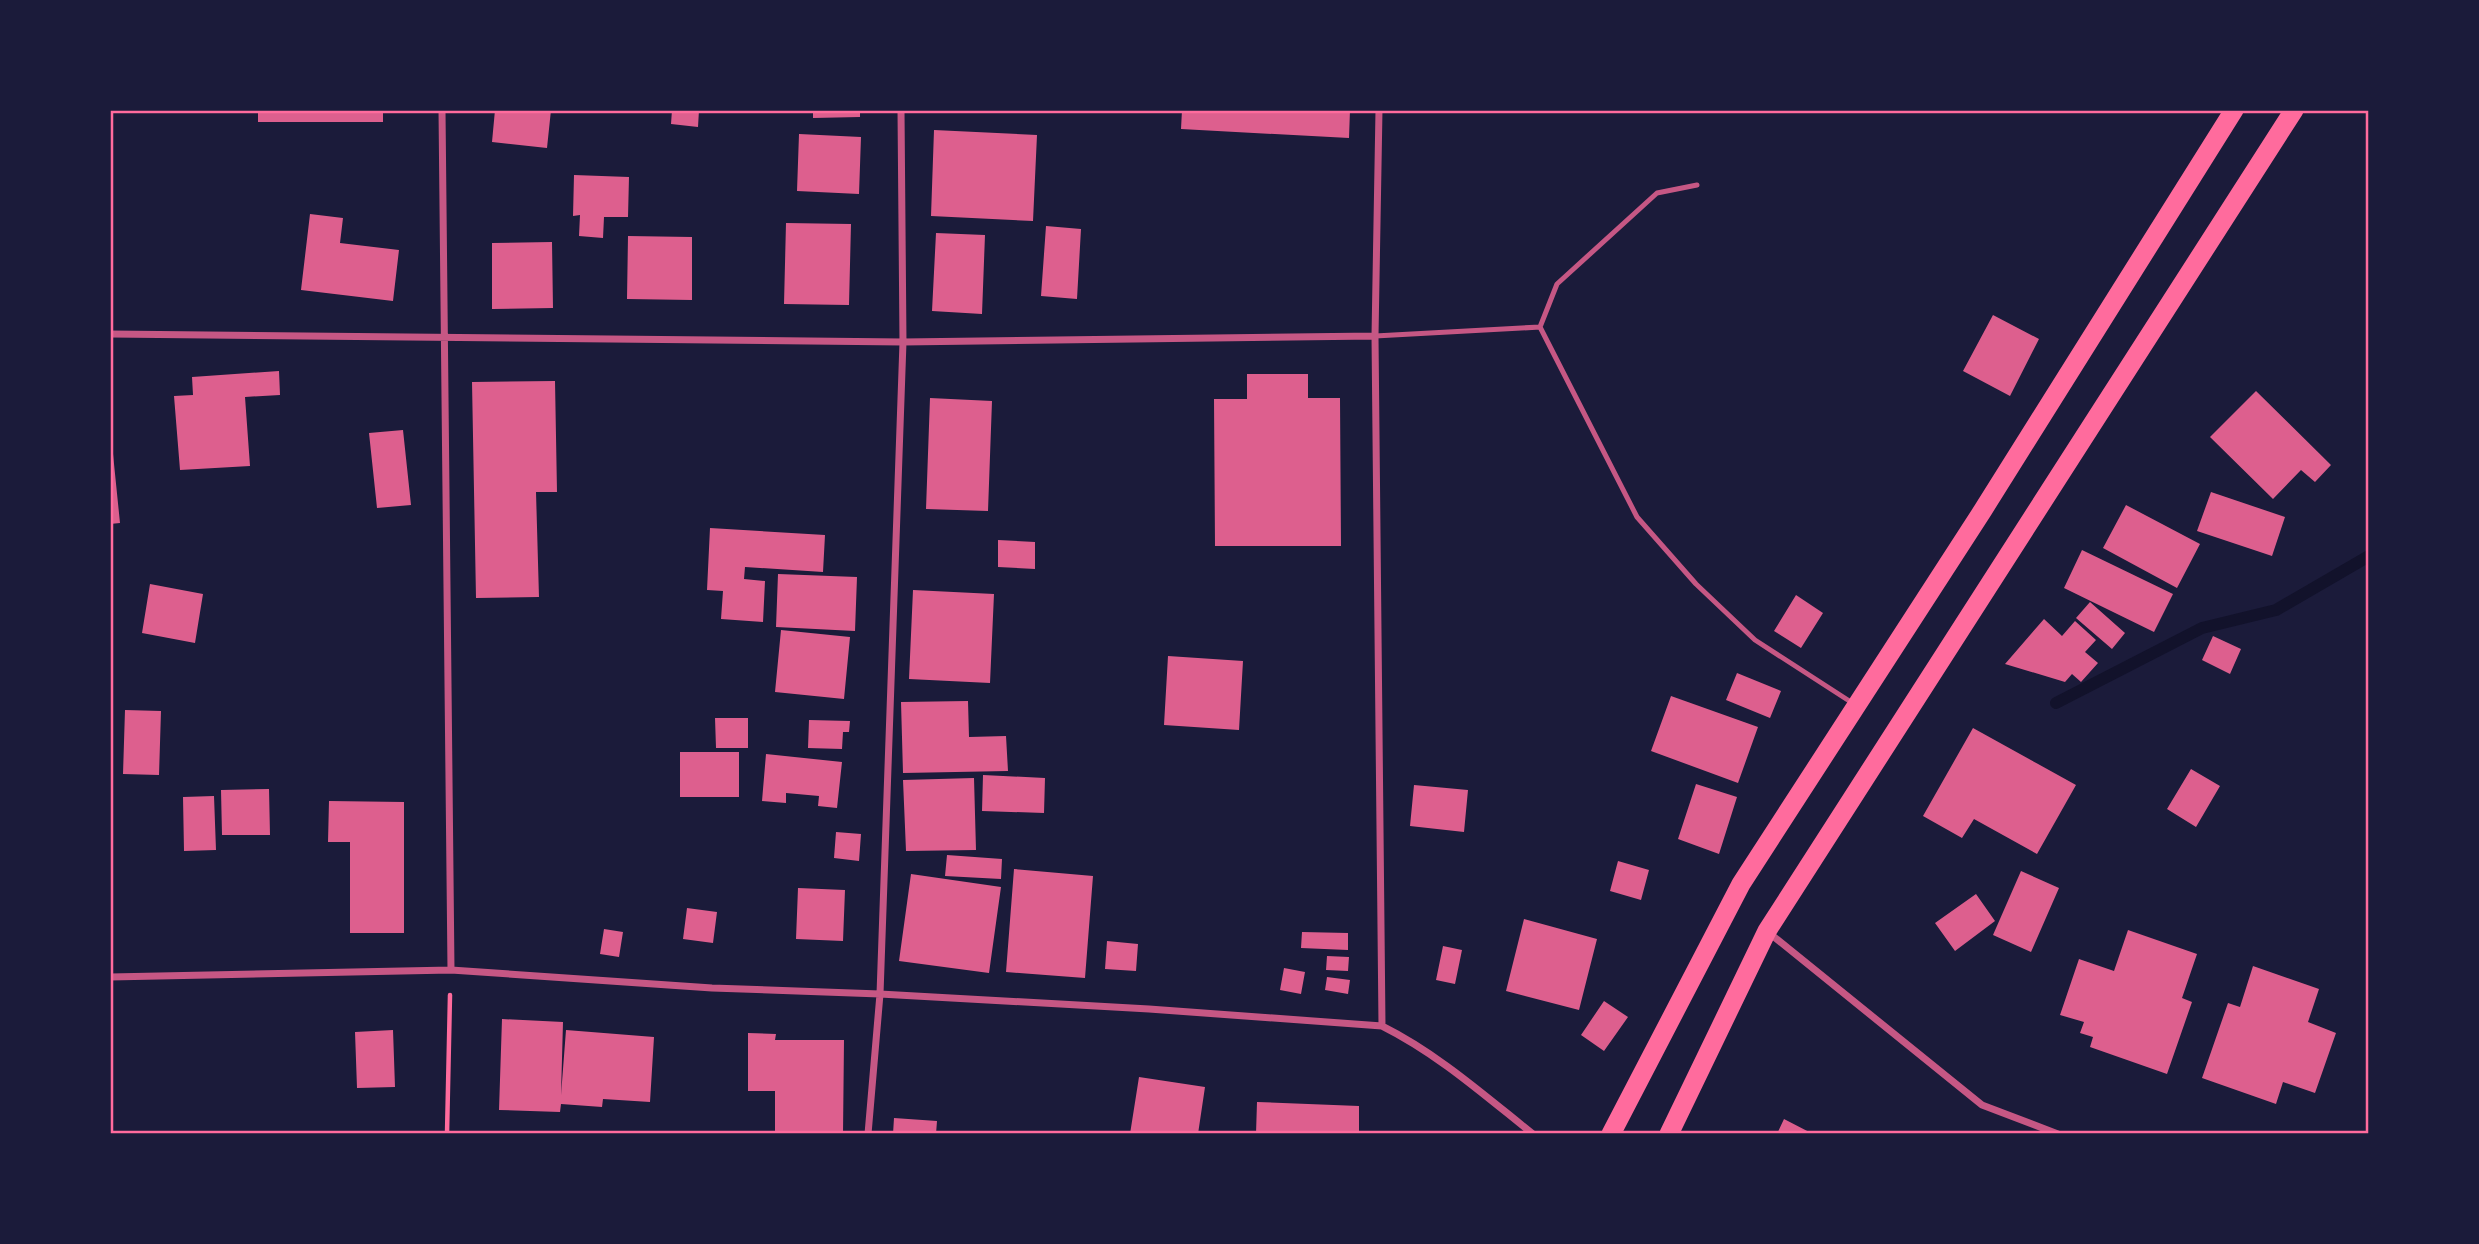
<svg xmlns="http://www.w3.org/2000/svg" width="2479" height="1244" viewBox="0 0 2479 1244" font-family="'Exo 2',sans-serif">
  <rect width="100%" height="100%" fill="#1b1b3a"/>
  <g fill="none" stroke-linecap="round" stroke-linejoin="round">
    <path stroke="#12122b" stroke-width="12" d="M2056,703l146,-75 74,-18 93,-54"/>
  </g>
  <path fill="#dd5f8e" d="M258,110h125v12h-125z
    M495,110h56l-4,38 -55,-6z
    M672,110h27l-1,17 -27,-3z
    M813,110h47v7l-47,1z
    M1182,110h168l-1,28 -168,-9z
    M934,130l103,5 -4,86 -102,-5z
    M799,134l62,3 -2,57 -62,-3z
    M574,175l55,2 -1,40h-24l-1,21 -24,-2 1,-21 -7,1z
    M310,214l33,4 -3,25 59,7 -6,51 -92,-11z
    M786,223l65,1 -2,81 -65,-1z
    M1046,226l35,3 -4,70 -36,-3z
    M936,233l49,2 -3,79 -50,-3z
    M628,236l64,1v63l-65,-1z
    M552,242l1,66 -61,1v-66z
    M1993,315l46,24 -29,57 -47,-25z
    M279,371l1,24 -35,2 5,69 -70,4 -6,-74 19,-1 -1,-18z
    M1247,374h61v24h32l1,148h-126l-1,-147h33z
    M555,381l2,111h-21l3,105 -63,1 -4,-216z
    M2256,391l75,74 -16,17 -14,-12 -28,29 -63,-62z
    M930,398l62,3 -4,110 -62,-2z
    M403,430l8,75 -34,3 -8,-75z
    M110,444h2l8,79 -10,1z
    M2211,492l74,25 -13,39 -75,-25z
    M2126,505l74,39 -23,44 -74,-40z
    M710,528l115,7 -2,37 -78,-5 -1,12 21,2 -2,41 -42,-3 2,-28 -16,-1z
    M998,540l37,2v27l-37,-2z
    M2082,550l91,44 -19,38 -90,-44z
    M778,574l79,3 -2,54 -79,-4z
    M150,584l53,10 -8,49 -53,-10z
    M913,590l81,4 -4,89 -81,-4z
    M1796,595l27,18 -22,35 -27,-17z
    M2090,602l35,31 -13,16 -36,-31z
    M2044,619l18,17 13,-15 21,19 -11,12 13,11 -17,19 -9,-8 -7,8 -60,-18z
    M781,630l69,7 -6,62 -69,-7z
    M2213,636l28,13 -11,25 -28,-14z
    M1168,656l75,5 -4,69 -75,-5z
    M1737,673l44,18 -11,27 -44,-18z
    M1671,696l87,31 -20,56 -87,-32z
    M968,701l1,36 37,-1 2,35 -105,2 -2,-71z
    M125,710l36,1 -2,64 -36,-1z
    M715,718h33v30h-32z
    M809,720l41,1 -1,11h-6l-1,17 -34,-1z
    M1973,728l103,57 -39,69 -63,-35 -12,19 -39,-22z
    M680,752h59v45h-59z
    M766,754l76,8 -5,46 -19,-2 1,-10 -33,-3v10l-24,-2z
    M2191,769l29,17 -24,41 -29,-18z
    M983,775l62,3 -1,35 -62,-2z
    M974,778l2,72 -70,1 -3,-71z
    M1696,784l41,13 -18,57 -41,-15z
    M1414,785l54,5 -4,42 -54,-6z
    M269,789l1,46h-48l-1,-45z
    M214,796l2,54 -32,1 -1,-54z
    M329,801l75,1v131h-54v-91h-22z
    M836,832l25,2 -2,27 -25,-3z
    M947,855l55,4 -1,20 -56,-3z
    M1618,861l31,9 -8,30 -31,-9z
    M1014,869l79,7 -8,102 -79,-6z
    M2021,871l38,17 -28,64 -38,-17z
    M911,874l90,13 -12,86 -90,-12z
    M798,888l47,2 -2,51 -47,-2z
    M1976,894l19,27 -40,30 -20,-28z
    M687,908l30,4 -4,31 -30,-4z
    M1524,919l73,20 -18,71 -73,-19z
    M604,929l19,3 -4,25 -19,-3z
    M2128,930l69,24 -15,44 10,4 -25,72 -77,-27 3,-10 -13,-4 4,-11 -24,-7 19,-56 35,12z
    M1302,932l46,1v17l-47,-2z
    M1107,941l31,3 -2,27 -31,-2z
    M1443,946l19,4 -7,34 -19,-4z
    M1327,956l22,1 -1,14 -22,-1z
    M2253,966l66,23 -11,33 28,11 -21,60 -32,-11 -7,22 -74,-26 26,-75 12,4z
    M1284,968l21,4 -4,22 -21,-4z
    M1327,977l23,3 -2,14 -23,-4z
    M1604,1001l24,16 -24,34 -23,-16z
    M502,1019l61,3 -2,73 5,-65 88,7 -4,65 -47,-3 -1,8 -41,-3 -1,8 -61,-2z
    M393,1030l2,57 -38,1 -2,-56z
    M748,1033l28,1 -1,6h69l-1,94h-68v-43h-27z
    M1139,1077l66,10 -7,47h-68z
    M1257,1102l102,4v28h-103z
    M894,1118l43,3 -1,13h-43z
    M1784,1119l29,15h-36z"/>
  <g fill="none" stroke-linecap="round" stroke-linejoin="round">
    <path stroke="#ff6b9d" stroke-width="4.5" d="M447,1134l3,-139"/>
    <path stroke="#c65784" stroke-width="5" d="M1697,185l-40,8 -100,91 -17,43 97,190 59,67 59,56 99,64
      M1375,336l165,-9"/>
    <path stroke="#c65784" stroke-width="7" d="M442,110l9,860
      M1379,110l-4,226 7,690
      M110,334l793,8 472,-6
      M1768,932l214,173 76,29
      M110,977l341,-7 261,18 168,6 269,15 233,17c56,28 102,69 151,108
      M868,1134l12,-140 23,-652 -2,-232"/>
    <path stroke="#ff6b9d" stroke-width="19" d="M1611,1134l130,-250 242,-374 251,-400
      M1669,1134l98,-203 527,-821"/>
  </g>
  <rect width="2479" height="1244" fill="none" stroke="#1b1b3a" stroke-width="224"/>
  <rect x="112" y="112" width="2255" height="1020" fill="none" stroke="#ff6b9d" stroke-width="2.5"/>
</svg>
